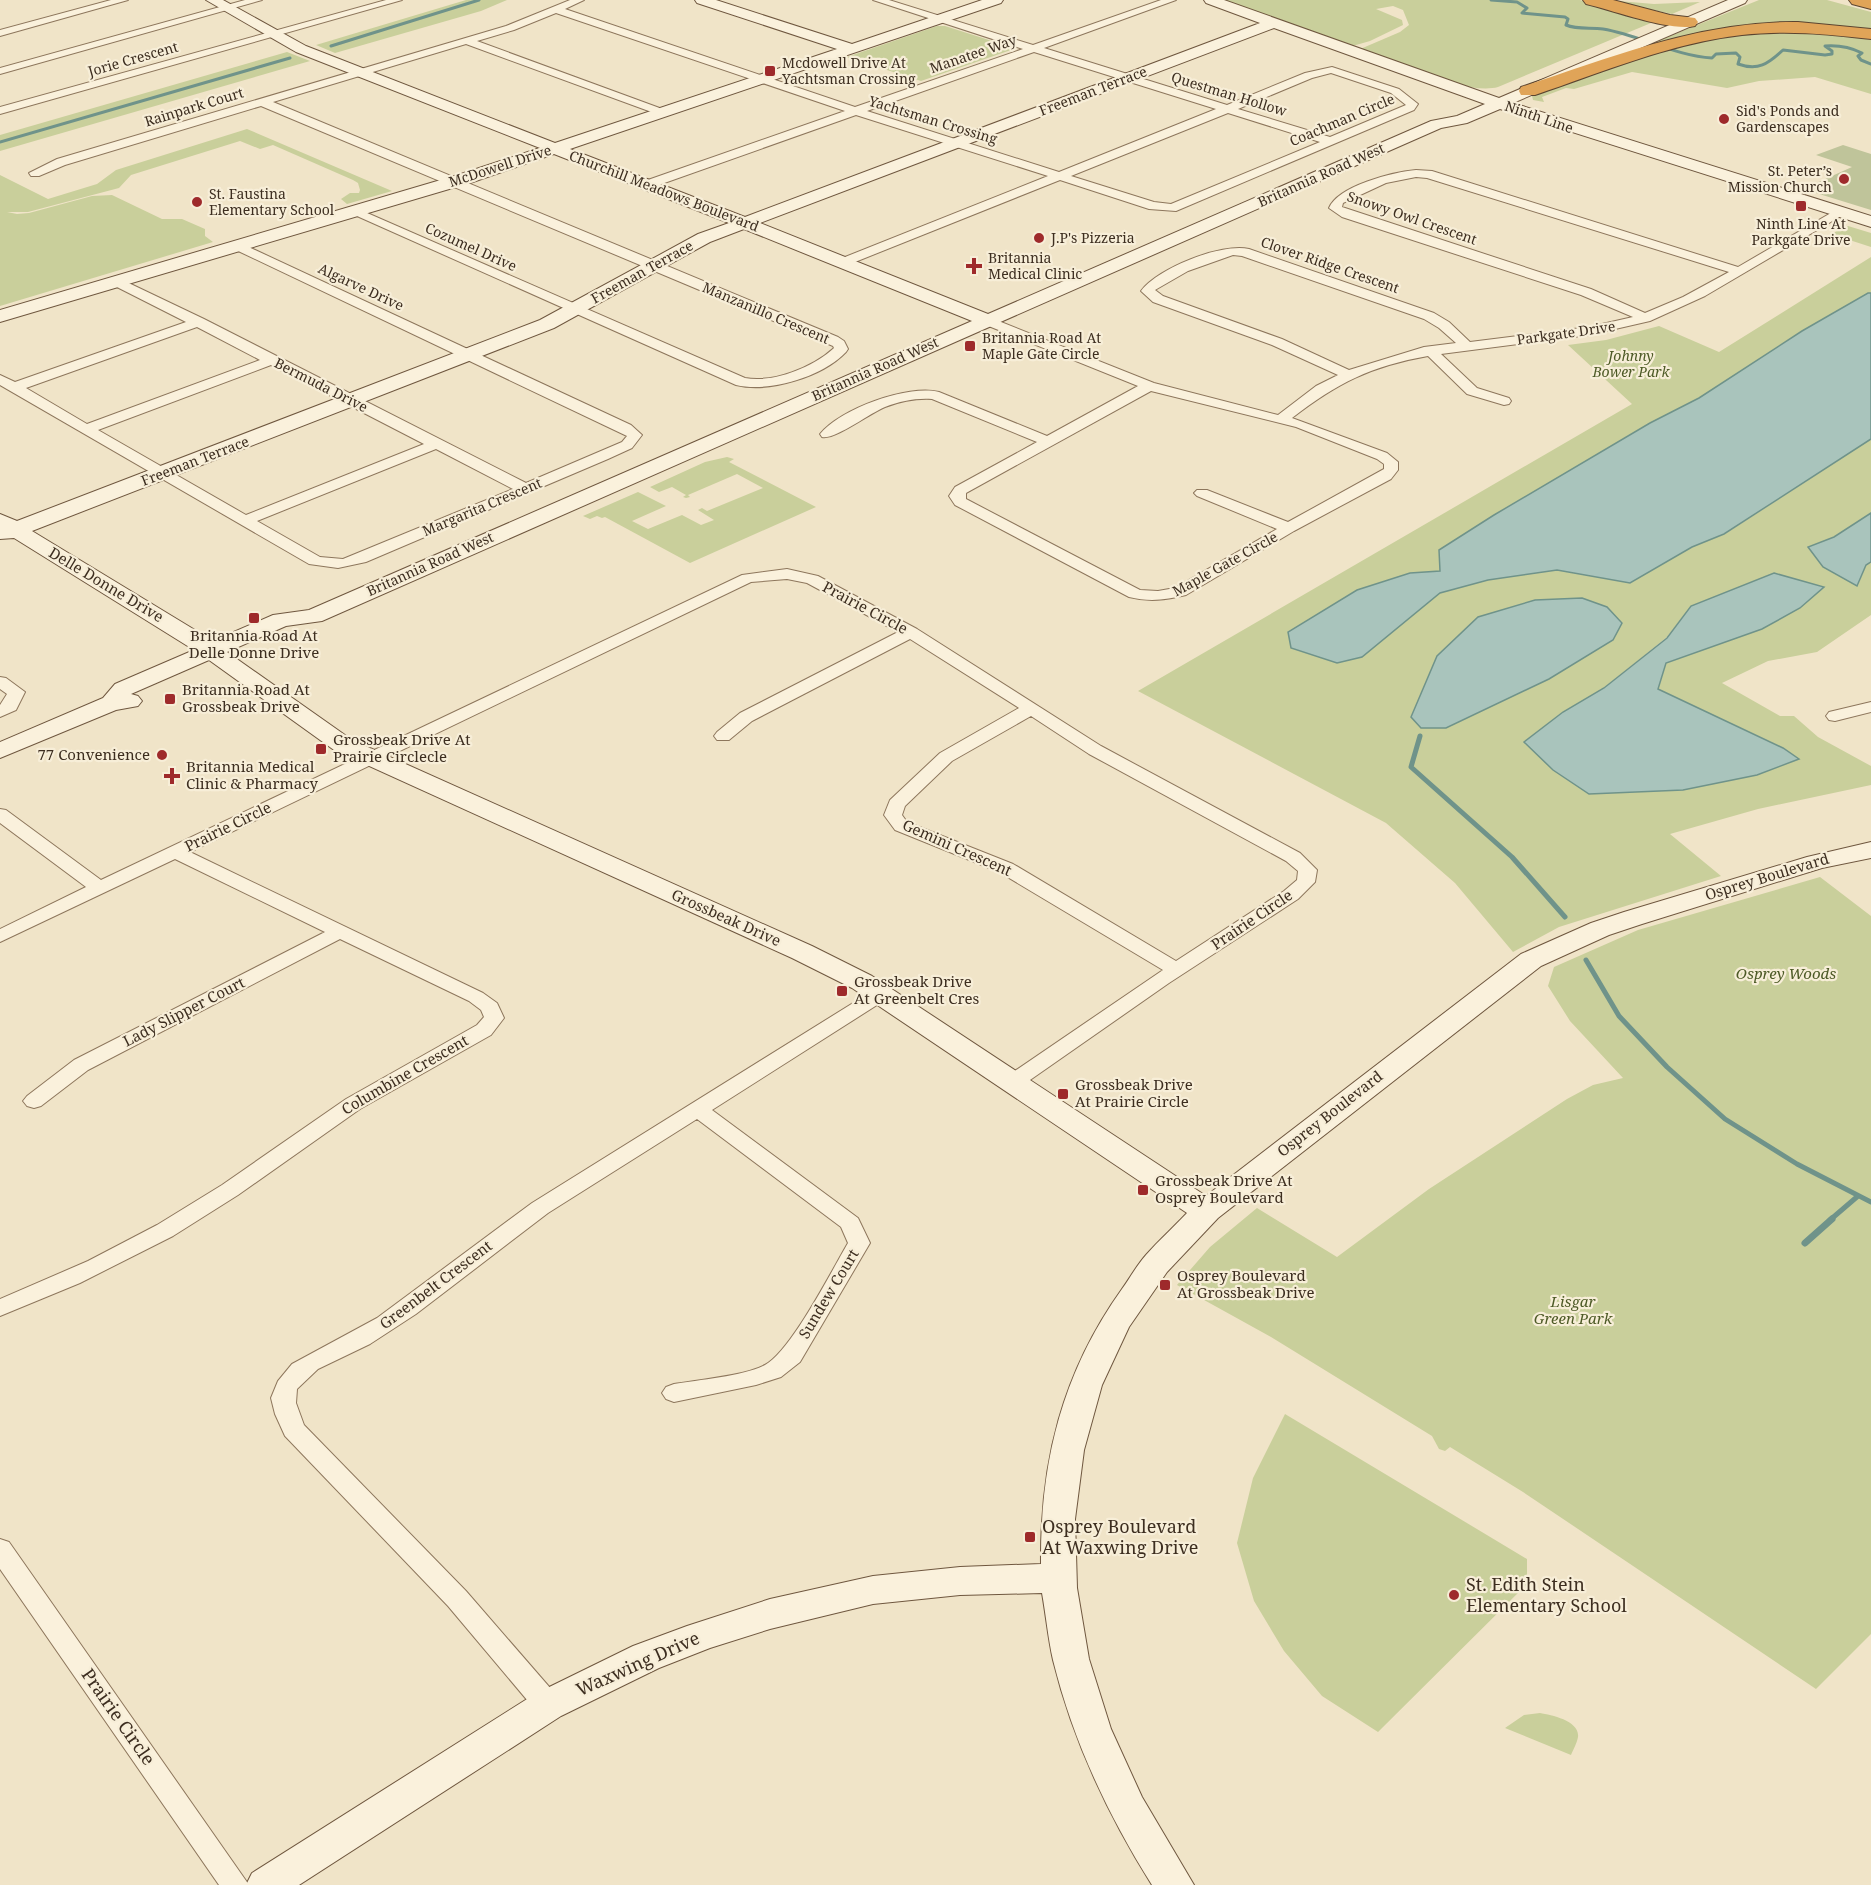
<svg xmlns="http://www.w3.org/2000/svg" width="1871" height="1885" viewBox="0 0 1871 1885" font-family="'Noto Serif',serif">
  <rect width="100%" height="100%" fill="#f0e4c8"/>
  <path fill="#c9cf9b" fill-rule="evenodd" d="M466,0h41l-26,11 -146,42 -19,-8z
    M1220,0h360l71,23 -153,64c-32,9 -107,-26 -140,-37l42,-18 9,-7 -6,-15 -10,-4 -17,3 26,11 1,5 -33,16 -21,6z
    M1607,0l47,4 46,-2 -28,12z
    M1759,0h68l44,12v20l-116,-6 -47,5 -70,18z
    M937,26h8l66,21v3l-90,31 -74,-24z
    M1751,32l87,1 33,7v54l-56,-17 -56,4 -32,7 -95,-16 -58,17 -8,-1 -24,9 2,5 -11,-2 -1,-4 153,-53z
    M287,52l23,9 -310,90v-16z
    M247,129l145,62 -45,13 -6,-5 9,-6h9l1,-3 -2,-7 -5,-3 -80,-35 -13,4 -20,-8 -109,34 -12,13 -91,24h-21l10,2 12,-1 63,-17 20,-1 50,24h20l23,10v7l8,6 -213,64v-131l48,24 49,-15 19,-14z
    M1848,226l23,7v14l-40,-13z
    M1871,257v36l-69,38 -103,67 -49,25 -156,92 -55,35 1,21 -30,2 -47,83 77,-63 48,-13 69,-10 73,13 62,-36 33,-13 146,-95v74l-37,24 -26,10 50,38 8,-20 5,-3v53l-54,37 -49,9 -46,22 58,33h14l24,21 53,29v19l-113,24 -88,25 51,42 -162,51 -46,25 -58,-69 -69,-60 -248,-132 494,-287 -64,-59 38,-5 53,-14 60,26zM1823,587l-23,21 -134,55 -8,26 125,59 15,11 -273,-18 38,-29 41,-24 63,-51 24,-31z
    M727,457l7,2 -5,3 87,45 -126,56 -85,-46 -3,1 -5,-2 -7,3 -7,-3 55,-24 28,14 -34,15 16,8 34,-14 19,10 13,-5 -16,-10 4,-2 5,3 56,-23 -26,-14 -49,21 2,2 -4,1 -3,-1 3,-2 -14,-8 -13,5 -9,-5 55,-25z
    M1820,877l51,39v718l-55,55 -293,-197 -73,-45 -5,4 -6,-2 -7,-13 -161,-99 -94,-52 33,-38 47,-39 80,49 92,-68 138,-90 26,-14 30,-7 -53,-57 -22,-35 6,-19 84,-37z
    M1285,1414l242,145v25l-149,148 -56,-36 -38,-45 -30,-50 -17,-58 16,-65z
    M1540,1713c12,2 40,8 38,24 -1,6 -5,13 -7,18l-66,-27 19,-13z"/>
  <path fill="#bfc49a" d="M1843,145l28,9v56l-68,-21 49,-22 -36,-12z"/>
  <path fill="#a9c4bc" stroke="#6f938a" stroke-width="1.5" d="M1868,293h3v146l-147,95 -32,13 -62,36 -73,-13 -69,10 -48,13 -78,64 -25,6 -46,-15 -3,-16 69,-42 53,-17 30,-2 -1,-21 55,-35 156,-92 49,-25 103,-67z
    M1871,513v49l-5,3 -9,21 -34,-19 -15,-20 26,-10z
    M1774,573l50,14 -24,21 -38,21 -96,34 -8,26 125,59 16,11 -42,16 -74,15 -94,4 -36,-24 -29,-28 39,-30 41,-24 63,-50 24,-32z
    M1582,598l25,9 15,16 -9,17 -64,39 -103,49h-25l-10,-11 26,-61 41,-39 57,-17z"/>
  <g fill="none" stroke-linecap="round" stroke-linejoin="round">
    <path stroke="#6f938a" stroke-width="3" d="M1491,0l26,2 10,6 -5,5 43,4 3,2 -2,6c12,5 25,2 37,4 37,6 72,27 109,29l4,-4 20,-1 4,4 -2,7c20,7 30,0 45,-14l42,5 7,-1v-3l-7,-5c13,-1 25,1 37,7l-4,3 3,4 10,4
      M331,46l148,-46
      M0,142l290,-84"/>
    <path stroke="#6f938a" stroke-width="5" d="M1420,736l-9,31 101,90 53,60
      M1586,960l33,56 48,51 58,52 72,45 74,38
      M1830,1220l28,-24"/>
    <path stroke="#6f938a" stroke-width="7" d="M1805,1243l27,-24"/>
    <g stroke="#8d765c" stroke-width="2">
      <path id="street" d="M111,0h17l-128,36v-6z
        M245,0h17l-262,74v-6z
        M386,0h16l-402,114v-7z
        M570,0h14l-19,9 290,98 168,-58 -150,-49h16l144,45 128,-45h15l-132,48 183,57 78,-32 27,-6 67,22 19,15 -4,6 -238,101 -27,-2 -89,-29 -215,86 -6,-4 1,-3 208,-83 -192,-61 -203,72h-8v-6l200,-70 -289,-98 -42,17 -37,11 188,69v4h-8l-191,-70 -193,58 565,235 6,4 4,8 -2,3c-24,25 -77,41 -110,33l-388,-173 6,-4 4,1 387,169c28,5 67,-10 89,-30l-1,-2 -572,-240 -196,59 -26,11h-8l-2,-3 28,-14 449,-133zM1034,52l182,57 -157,63 -192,-61zM1331,73l60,20 15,12 -76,32 -92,-28 74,-31zM1228,113l92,29 -149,62 -17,-2 -83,-26z
        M1416,170l16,1 306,96 98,-57h8l2,3 -141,83 -55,25 -61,14 -148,19 36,34 32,10 2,3 -2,3 -5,1 -37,-11 -39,-38c-57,10 -91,27 -136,62l95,35 11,9v8l-7,9 -97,52 -108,64c-20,5 -37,7 -57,2l-174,-92 -6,-9 6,-9 82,-45 -105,-43c-17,-1 -31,2 -47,8 -15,6 -50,33 -63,30l-2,-3c20,-25 88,-50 119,-42l108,44 91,-50 -157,-63 -2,-3 2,-3 5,-1 168,67 124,32 38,-29 22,-11 -66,-30 -119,-43 -12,-11c17,-23 80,-48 108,-42l185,64 15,9 21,20 119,-15 44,-10 -52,-22 -239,-78 -13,-9c9,-22 64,-36 87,-38zM1416,177l11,1 302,94 -46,25 -38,16 -54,-24 -249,-82 1,-4 43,-20zM1233,255l9,1 182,63 15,9 17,15 -32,4 -75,23 -67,-31 -119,-43 -8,-6 33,-19zM1151,391l145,36 81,32 7,5v5l-96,53 -81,-32h-10l-3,3 3,3 80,33 -102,59 -17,3 -18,-1 -174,-91v-6z
        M238,242l393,183 11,10 -10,13 -24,11 -242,103 -28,6 -29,-4 -309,-179v-10l15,7 171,-60 -75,-38 -2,-3 2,-3 5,-1 88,42 322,164 96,-41 5,-6 -393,-187 -2,-3zM197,327l63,33 -173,64 -61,-36zM271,365l153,79 -178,71 -148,-85zM436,449l77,40 -170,70 -23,-2 -63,-36z
        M787,569l31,7 99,53 184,117 199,107 17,17 -2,12 -17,17 -129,84 -149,104 -7,2 -7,-2 -3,-5 3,-5 157,-107 -164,-98 -104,-42 -11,-15 6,-15 50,-47 79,-45 -109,-69 -158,82 -23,19h-12l-3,-4 3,-4 23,-19 158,-81 -91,-49 -20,-4 -36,3 -561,270 293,141 14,10 7,15 -13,17 -131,74 -122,86 -65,41 -93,47 -80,33v-17l88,-38 69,-36 65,-40 124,-86 131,-74 7,-8 -3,-7 -12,-9 -129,-62 -252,131 -47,36 -7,2 -7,-2 -4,-5 4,-5 47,-36 251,-128 -150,-73 -175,83v-13l86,-42 -86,-64v-14l6,1 95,70 641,-305zM1031,716l58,38 197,107 12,10 -1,9 -13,11 -108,70 -163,-97 -106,-42 -5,-7 3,-9 47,-45z
        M0,677l6,1 19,14 -9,18 -16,7v-12l7,-11 -7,-5z
        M1871,702v10l-36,9 -6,-1 -3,-4 3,-4z
        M881,988l7,2 3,4 -3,4 -176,112 146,108 12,25 -70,119 -19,15 -25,8 -82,17 -8,-3 -4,-6 4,-6 8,-3c24,-4 70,-8 91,-19 26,-14 66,-93 83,-122l-7,-16 -144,-108 -149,94 -132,101 -46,30 -52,25 -21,20 -1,14 8,22 162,166 92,106 3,8 -3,8 -10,3 -10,-3 -90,-107 -163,-170 -10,-22 -4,-16 7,-17 14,-17 85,-46 155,-115 342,-213z
        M0,1539l9,3 240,343h-30l-219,-316z"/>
    </g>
    <g stroke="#6f573f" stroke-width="2">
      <path id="secondary" d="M206,0h17l83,46 249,97 282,-94 -140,-46 -2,-3h21l136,44 130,-44h21l-2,3 -431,146 175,68 515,-194 -54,-20 -2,-3h20l275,98 229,-98h19l-2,3 -232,100 358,113v11l-371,-118 -33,14 -26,5 -1119,493 -36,5 -59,26 125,88 460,206 60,30 334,220 315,-242 70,-31 33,-11 183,-55 64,-15v16l-49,10 -180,56 -33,11 -68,31 -323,252 -51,54 -38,55 -27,58 -18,65 -9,69 2,69 12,71 22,70 31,68 52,88h-42c-44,-70 -79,-144 -99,-225 -5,-22 -7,-45 -11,-67l-82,2 -87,9 -103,25 -60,19 -51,20 -98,48 -262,169h-53l6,-12 283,-179 98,-48 54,-20 83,-27 103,-23 87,-9 81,-3c-1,-102 21,-191 81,-275 8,-11 15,-24 24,-34 13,-15 28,-28 41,-42l-335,-225 -60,-30 -458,-208 -125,-90 -78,34 7,2 4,5 -4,5 -22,4 -116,48v-16l103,-44 12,-14 79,-34 -180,-112 -14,1v-25l17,7 523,-201 158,-86 31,-11 -175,-69 -81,28 -473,140v-12l461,-136 79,-26 -244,-96zM1274,28l211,76 -28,12 -26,5 -443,193 -228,-91zM744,229l228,92 -663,289 -36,5 -60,26 -181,-110 522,-203 156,-86z"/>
    </g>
    <g stroke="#5b4430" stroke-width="2">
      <path id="highway" d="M1583,0h30l57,15 25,3 3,4 -3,4c-24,6 -83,-16 -109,-22z
        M1849,0h22v9l-19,-5z
        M1798,22l73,7v10c-43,-5 -86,-9 -129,-4 -71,8 -139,37 -207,60h-14l-2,-4 2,-4c91,-30 180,-66 277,-65z"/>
    </g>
    <use href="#street" fill="#faf1dc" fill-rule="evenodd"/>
    <use href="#secondary" fill="#faf1dc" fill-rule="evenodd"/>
    <use href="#highway" fill="#e0a458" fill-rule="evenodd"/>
  </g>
  <g fill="#9e2a2b" stroke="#f7eed8" stroke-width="2">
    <rect x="764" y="65" width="12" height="12" rx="3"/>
    <circle cx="1724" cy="119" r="6"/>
    <circle cx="1844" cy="179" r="6"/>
    <circle cx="197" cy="202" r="6"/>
    <rect x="1795" y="200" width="12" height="12" rx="3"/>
    <circle cx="1039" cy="238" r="6"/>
    <path d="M971 257h6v6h6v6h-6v6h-6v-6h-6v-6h6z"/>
    <rect x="964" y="340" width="12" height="12" rx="3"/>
    <rect x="248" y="612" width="12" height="12" rx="3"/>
    <rect x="164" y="693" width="12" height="12" rx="3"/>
    <rect x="315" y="743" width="12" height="12" rx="3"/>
    <circle cx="162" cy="755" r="6"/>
    <path d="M169 767h6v6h6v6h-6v6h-6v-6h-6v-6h6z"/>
    <rect x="836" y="985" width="12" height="12" rx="3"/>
    <rect x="1057" y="1088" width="12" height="12" rx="3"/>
    <rect x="1137" y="1184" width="12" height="12" rx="3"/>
    <rect x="1159" y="1279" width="12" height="12" rx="3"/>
    <rect x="1024" y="1531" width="12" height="12" rx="3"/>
    <circle cx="1454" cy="1595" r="6"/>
  </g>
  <g text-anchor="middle" stroke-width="4.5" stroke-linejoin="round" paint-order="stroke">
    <g font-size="14" fill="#3d2e20" stroke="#f7eed8">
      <text transform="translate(973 54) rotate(-19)" y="5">Manatee Way</text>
      <text transform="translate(133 59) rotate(-16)" y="5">Jorie Crescent</text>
      <text transform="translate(1093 91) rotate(-21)" y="5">Freeman Terrace</text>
      <text transform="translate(1229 94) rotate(17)" y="5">Questman Hollow</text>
      <text transform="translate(194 107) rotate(-17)" y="5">Rainpark Court</text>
      <text transform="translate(1539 117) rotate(19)" y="5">Ninth Line</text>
      <text transform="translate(933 120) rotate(17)" y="5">Yachtsman Crossing</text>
      <text transform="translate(1342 120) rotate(-23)" y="5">Coachman Circle</text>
      <text transform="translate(500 166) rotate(-18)" y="5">McDowell Drive</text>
      <text transform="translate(1321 175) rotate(-24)" y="5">Britannia Road West</text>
      <text transform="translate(664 191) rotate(21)" y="5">Churchill Meadows Boulevard</text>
      <text transform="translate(1412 218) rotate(19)" y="5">Snowy Owl Crescent</text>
      <text transform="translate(471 247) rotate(24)" y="5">Cozumel Drive</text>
      <text transform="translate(1330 265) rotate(19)" y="5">Clover Ridge Crescent</text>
      <text transform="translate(642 272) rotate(-29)" y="5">Freeman Terrace</text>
      <text transform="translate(361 287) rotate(25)" y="5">Algarve Drive</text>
      <text transform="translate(766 313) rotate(23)" y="5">Manzanillo Crescent</text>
      <text transform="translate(1566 333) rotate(-8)" y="5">Parkgate Drive</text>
      <text transform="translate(875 369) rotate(-24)" y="5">Britannia Road West</text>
      <text transform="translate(321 385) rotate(27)" y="5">Bermuda Drive</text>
      <text transform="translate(195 461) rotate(-21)" y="5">Freeman Terrace</text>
      <text transform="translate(482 507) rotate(-23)" y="5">Margarita Crescent</text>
      <text transform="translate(430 564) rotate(-24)" y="5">Britannia Road West</text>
      <text transform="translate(1225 564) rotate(-29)" y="5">Maple Gate Circle</text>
    </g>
    <g font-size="14" fill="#3d2e20" stroke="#f7eed8" text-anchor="start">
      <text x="782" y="68">Mcdowell Drive At<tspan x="782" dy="16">Yachtsman Crossing</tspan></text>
      <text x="1736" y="116">Sid's Ponds and<tspan x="1736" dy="16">Gardenscapes</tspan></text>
      <text x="1832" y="176" text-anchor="end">St. Peter’s<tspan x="1832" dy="16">Mission Church</tspan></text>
      <text x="209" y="199">St. Faustina<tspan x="209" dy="16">Elementary School</tspan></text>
      <text x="1801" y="229" text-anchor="middle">Ninth Line At<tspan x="1801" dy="16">Parkgate Drive</tspan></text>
      <text x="1051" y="243">J.P's Pizzeria</text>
      <text x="988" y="263">Britannia<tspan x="988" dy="16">Medical Clinic</tspan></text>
      <text x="982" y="343">Britannia Road At<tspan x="982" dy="16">Maple Gate Circle</tspan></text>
    </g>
    <g font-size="14" font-style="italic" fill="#4d5a26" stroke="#f7eed8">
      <text x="1631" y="361">Johnny<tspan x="1631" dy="16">Bower Park</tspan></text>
    </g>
    <g font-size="15" fill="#3d2e20" stroke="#f7eed8">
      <text transform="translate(106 585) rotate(31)" y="5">Delle Donne Drive</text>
      <text transform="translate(865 608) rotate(28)" y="5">Prairie Circle</text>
      <text transform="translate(228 827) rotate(-26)" y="5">Prairie Circle</text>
      <text transform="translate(957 848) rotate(24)" y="5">Gemini Crescent</text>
      <text transform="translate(1767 877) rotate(-17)" y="5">Osprey Boulevard</text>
      <text transform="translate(726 918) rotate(24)" y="5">Grossbeak Drive</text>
      <text transform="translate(1252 920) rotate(-34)" y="5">Prairie Circle</text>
      <text transform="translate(184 1012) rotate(-27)" y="5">Lady Slipper Court</text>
      <text transform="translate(405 1075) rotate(-30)" y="5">Columbine Crescent</text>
      <text transform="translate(1330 1114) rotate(-38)" y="5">Osprey Boulevard</text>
      <text transform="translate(436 1285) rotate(-37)" y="5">Greenbelt Crescent</text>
      <text transform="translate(829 1294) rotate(-59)" y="5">Sundew Court</text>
    </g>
    <g font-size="15" fill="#3d2e20" stroke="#f7eed8" text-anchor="start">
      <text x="254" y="641" text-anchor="middle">Britannia Road At<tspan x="254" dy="17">Delle Donne Drive</tspan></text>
      <text x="182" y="695">Britannia Road At<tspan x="182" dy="17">Grossbeak Drive</tspan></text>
      <text x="333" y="745">Grossbeak Drive At<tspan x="333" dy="17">Prairie Circlecle</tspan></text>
      <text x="150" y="760" text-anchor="end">77 Convenience</text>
      <text x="186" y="772">Britannia Medical<tspan x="186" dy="17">Clinic &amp; Pharmacy</tspan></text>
      <text x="854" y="987">Grossbeak Drive<tspan x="854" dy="17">At Greenbelt Cres</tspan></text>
      <text x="1075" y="1090">Grossbeak Drive<tspan x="1075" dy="17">At Prairie Circle</tspan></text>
      <text x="1155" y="1186">Grossbeak Drive At<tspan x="1155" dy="17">Osprey Boulevard</tspan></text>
      <text x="1177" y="1281">Osprey Boulevard<tspan x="1177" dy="17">At Grossbeak Drive</tspan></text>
    </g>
    <g font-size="15" font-style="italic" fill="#4d5a26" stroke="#f7eed8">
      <text x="1786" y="979">Osprey Woods</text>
      <text x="1573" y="1307">Lisgar<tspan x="1573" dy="17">Green Park</tspan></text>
    </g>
    <g font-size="18" fill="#3d2e20" stroke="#f7eed8" text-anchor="start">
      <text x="1042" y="1533">Osprey Boulevard<tspan x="1042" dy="21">At Waxwing Drive</tspan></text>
      <text x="1466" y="1591">St. Edith Stein<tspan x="1466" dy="21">Elementary School</tspan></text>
    </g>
    <g font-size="18" fill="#3d2e20" stroke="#f7eed8">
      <text transform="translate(638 1664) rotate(-24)" y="6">Waxwing Drive</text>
      <text transform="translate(118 1717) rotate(55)" y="6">Prairie Circle</text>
    </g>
  </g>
</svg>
